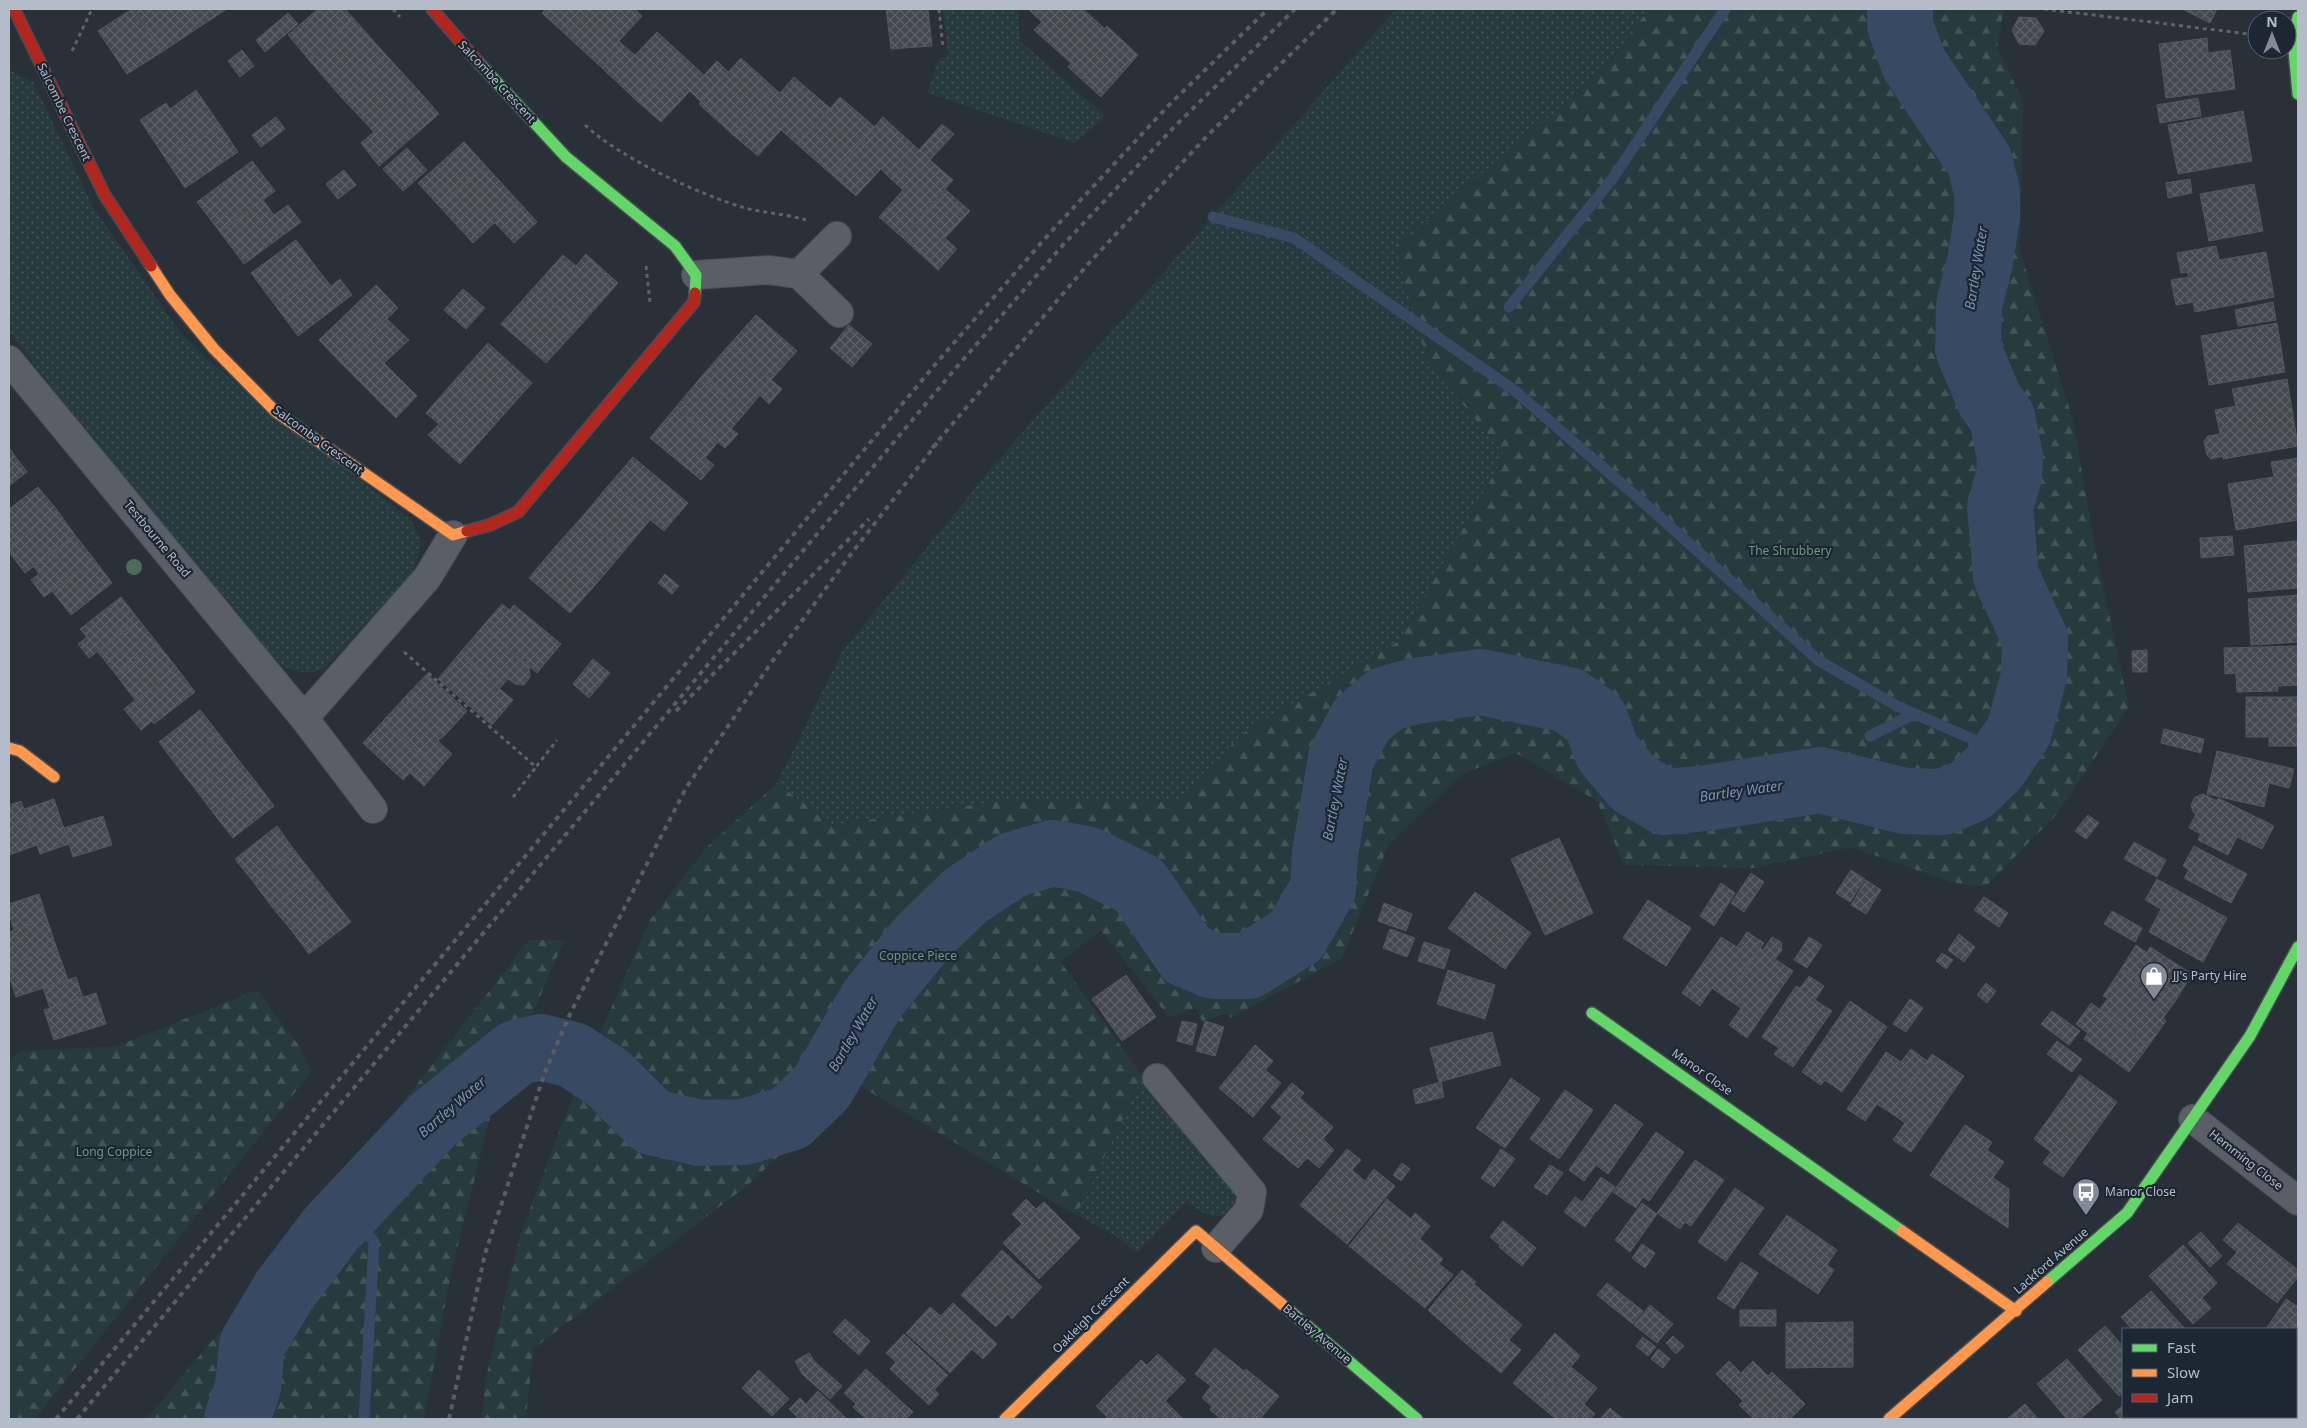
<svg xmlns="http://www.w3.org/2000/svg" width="2307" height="1428" viewBox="0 0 2307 1428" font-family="'Noto Sans',sans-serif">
  <defs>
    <pattern id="grass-dots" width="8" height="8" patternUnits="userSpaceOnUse" patternTransform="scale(1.25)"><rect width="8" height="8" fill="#273a3e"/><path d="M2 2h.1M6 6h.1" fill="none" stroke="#445559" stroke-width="1.8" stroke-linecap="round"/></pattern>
    <pattern id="forest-firs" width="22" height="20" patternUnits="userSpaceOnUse" patternTransform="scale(1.25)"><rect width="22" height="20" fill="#273a3e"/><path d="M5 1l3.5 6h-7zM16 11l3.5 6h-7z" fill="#445559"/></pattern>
    <pattern id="building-cross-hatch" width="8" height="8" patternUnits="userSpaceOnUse" patternTransform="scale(1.25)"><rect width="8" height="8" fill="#444950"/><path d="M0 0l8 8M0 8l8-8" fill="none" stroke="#5d6168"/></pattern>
  </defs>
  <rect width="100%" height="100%" fill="#2a3038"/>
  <path fill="url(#grass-dots)" d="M943,9h75l2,32 85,75 -30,27 -148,-50 12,-35 9,-1z
    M1396,9h253l-52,68 -170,284 78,94 -106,186 -156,92 -65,67 -184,2 -162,23 -55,-42 65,-131 157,-193z
    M9,70l24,12 62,128 85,122 32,32 199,156 7,15 3,10 -8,27 -88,96c-25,9 -37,3 -56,-13l-179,-217 -81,-107z
    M1143,1077l94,112c3,24 -17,34 -37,22 -5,-3 -9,-7 -13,-10l-50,52 -24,-19 -37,-19z"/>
  <path fill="url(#forest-firs)" d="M1649,9h355l-7,39 26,52 -3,151 53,169 23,133 33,154 -72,107 -72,73 -34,-5 -100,-35 -96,21 -131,-3 -27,-64 -81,-48 -54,21 -74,72 -46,112 -111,60 -3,-5 -26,8 -6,-13 -27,9 -68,-86 -41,30 83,116 -67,138 -221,-132 -107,102 -215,164 -7,70h-44l3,-37 35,-147 60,-157 70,-158 57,-73 70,-64 55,42 162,-23 184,-2 65,-67 156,-92 106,-186 -78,-94 -32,-115 202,-169z
    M529,940h35l-72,170 -41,163 -27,146h-278l135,-160z
    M257,990l40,53 15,28 -277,348h-26v-358l13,-10 95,-5z"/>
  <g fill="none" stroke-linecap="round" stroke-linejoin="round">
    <path stroke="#384963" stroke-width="11" d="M1213,217l81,21 220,152 147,128 157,142 79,46 107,47
      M1509,307l104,-129 112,-169
      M1870,736l44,-22
      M350,1209l24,33 -10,177"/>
    <path stroke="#384963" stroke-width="66" d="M237,1419l11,-32 4,-42 32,-54 47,-62 101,-108 84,-68 25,-6 32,8 35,23 44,44 48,11 44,-1 46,-14 32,-31 50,-87 50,-62 43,-42 47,-31 41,-12 36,7 50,25 48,70 27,11h34l48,-30 27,-47 2,-35 16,-96 21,-39 24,-20 29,-8 66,-9 87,18 27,19 12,33 27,32 31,18 42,-4 113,-18 85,21 38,1 28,-12 25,-24 23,-35 15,-55 1,-37 -29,-63 -6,-69 9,-31 1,-19 -8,-40 -13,-18 -21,-51 1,-43 11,-43 7,-45v-24l-7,-31 -66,-98 -14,-39v-16"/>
  </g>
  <path fill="url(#building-cross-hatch)" stroke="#52575f" d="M132,9l30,43 -35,22 -29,-43z
    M134,9h52l12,19 -36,24z
    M186,9h41l-29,19z
    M318,9h27l9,10 -45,41 -21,-25z
    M546,9h44l-24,26 -24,-22z
    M590,9h44l8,7 -23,25 4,4 -21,23 -36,-33z
    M886,9h42l4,37 -41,3z
    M1028,9h55l22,20 2,-3 31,29 -37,42 -33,-30 3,-4 -37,-33 8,-8z
    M2182,9h35l-7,14z
    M288,13l10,11 -33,28 -9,-12z
    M2019,17l17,1 8,13 -9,14 -16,-1 -7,-14z
    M354,19l33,37 -46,41 -32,-37z
    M657,32l23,21 -43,48 -35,-33 21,-23 12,10z
    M2207,38l1,15 22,-3 5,39 -69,9 -7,-54z
    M242,50l12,16 -14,11 -12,-16z
    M680,53l24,22 13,-14 11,11 -27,30 -11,-11 -29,31 -24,-21z
    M387,56l33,36 -46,40 -33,-35z
    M741,58l34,31 -42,46 -34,-31z
    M794,77l36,31 -32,37 -17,-15 -23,26 -25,-21 42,-46 5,4z
    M196,90l24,35 -53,36 -27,-41 26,-17 4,6z
    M420,92l19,22 -60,52 -18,-23z
    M840,97l35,30 -43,48 -34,-30z
    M2198,98l3,18 -41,7 -3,-18z
    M2243,111l9,50 -74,13 -10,-49z
    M276,117l9,12 -24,18 -9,-12z
    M883,117l36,33 -27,30 -11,-11 -25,27 -24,-21z
    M942,124l12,10 -24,26 23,20 -50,58 -24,-21 24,-27 -11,-10z
    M220,125l18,27 -53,36 -18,-27z
    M464,142l21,23 -46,41 -21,-23z
    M407,148l20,22 -24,21 -20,-22z
    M252,161l23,30 -55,41 -23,-30z
    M485,165l33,36 -45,42 -34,-37z
    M344,170l12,15 -18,14 -12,-15z
    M2190,179l2,14 -24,5 -2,-15z
    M2254,184l9,47 -54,10 -9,-47z
    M946,190l24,21 -25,27 12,11 -19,21 -35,-32z
    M263,200l11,15 14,-10 13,17 -57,42 -24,-32z
    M518,201l19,21 -23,21 -19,-20z
    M296,240l23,31 -44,34 -24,-32z
    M2216,246l3,14 47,-8 8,45 -79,15 -2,-10 -17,3 -5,-25 18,-3 -2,-5 -6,1 -4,-20z
    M586,254l32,29 -38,43 -45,-40 28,-31 13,11z
    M319,271l12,15 9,-7 12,16 -54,41 -23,-31z
    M376,285l22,23 -57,55 -22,-23z
    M535,286l45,40 -34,37 -45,-39z
    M463,289l22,19 -19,21 -22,-19z
    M2273,302l3,18 -38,6 -3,-16z
    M756,315l41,36 -26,29 -41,-36z
    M386,318l23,22 -25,23 33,33 -21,22 -55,-55z
    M2277,323l8,49 -76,13 -8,-49z
    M849,325l23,19 -20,23 -22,-19z
    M488,343l44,40 -33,37 -45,-39z
    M730,344l52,45 -13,15 -9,-9 -15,18 -44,-36z
    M701,377l44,36 -14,16 7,5 -13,14 -49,-41z
    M2287,379l11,67 -75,13v-3l-12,3 -4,-4 -3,-14 4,-5 12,-2 -5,-24 21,-4 -4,-17z
    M454,381l45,39 -39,44 -32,-29 11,-11 -13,-11z
    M676,407l42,35 -13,16 9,7 -13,15 -51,-42z
    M9,448l18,24 -18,14z
    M633,457l55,46 -24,28 -56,-45z
    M2298,458v62l-62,10 -8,-46 46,-7 -3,-15z
    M608,486l42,34 -26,31 -42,-34z
    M38,487l19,23 -48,37v-38z
    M57,510l18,25 -50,38 -16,-21v-5z
    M582,517l42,34 -27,32 -42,-36z
    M75,535l19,24 -50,38 -13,-17 8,-6 -5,-7z
    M2232,536l2,19 -33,3 -1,-20z
    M2298,541v47l-50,4 -4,-46z
    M555,547l42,36 -27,30 -41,-35z
    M94,559l18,24 -41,32 -19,-24z
    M665,574l14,12 -7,8 -14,-11z
    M2298,595v47l-47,3 -3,-46z
    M121,597l18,23 -50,38 -11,-14 9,-7 -7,-8z
    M502,604l8,6 4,-5 47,39 -24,29 -55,-46z
    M139,620l19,24 -41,32 -19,-24z
    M482,627l47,40 1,10 -6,8 -9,-1 -7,-5 -9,10 -40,-35z
    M158,644l19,24 -42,32 -18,-24z
    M2298,646v39l-20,1v5l-41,1 -1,-19 -11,1 -1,-26z
    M2147,650v22h-14l-1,-21z
    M459,654l54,46 -21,25 -54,-46z
    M593,659l17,14 -21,25 -16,-14z
    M177,668l18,24 -41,32 -2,-3 -11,9 -17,-21z
    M427,674l40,37 -21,23 -41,-37z
    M405,697l41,37 -8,7 14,13 -14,16 -55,-49z
    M2246,697h52v49h-29v-9h-23z
    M200,710l19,24 -42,32 -18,-24z
    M383,721l55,49 -14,16 -14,-13 -7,7 -40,-37z
    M2164,729l40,10 -3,14 -40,-10z
    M219,734l18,24 -41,32 -19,-24z
    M2217,751l77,18 -5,19 -20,-5 -5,24 -57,-13z
    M237,758l19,24 -42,32 -18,-24z
    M256,782l18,24 -41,32 -19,-24z
    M2203,794l14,7 1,-3 56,28 -12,23 -25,-12 -9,18 -30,-15 3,-6 -12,-6 7,-14 -3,-2 -2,-7 4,-8z
    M54,799l15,45 -29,10 -16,-45z
    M21,801l16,44 -28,10v-50z
    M2088,815l11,8 -13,16 -11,-8z
    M103,816l9,29 -39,12 -9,-29z
    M277,826l18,25 -41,32 -19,-24z
    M1559,838l34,75 -48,22 -34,-76z
    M2134,842l32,18 -9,17 -33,-18z
    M2194,846l53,28 -16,29 -47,-25 5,-8 -6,-4z
    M295,851l19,24 -42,32 -18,-24z
    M1851,870l14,9 -15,23 -14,-9z
    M1751,873l13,9 -20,30 -13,-9z
    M314,875l18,23 -41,32 -19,-23z
    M2157,879l70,39 -24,44 -54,-30 12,-23 -16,-9z
    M1866,880l15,10 -15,24 -15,-9z
    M1721,883l14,10 -21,33 -14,-10z
    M1475,892l56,41 -26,36 -57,-41z
    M39,894l8,25 -33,11 -5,-16v-10z
    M1984,897l24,16 -9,14 -25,-17z
    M332,898l19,24 -42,32 -18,-24z
    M1648,900l43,28 -25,38 -43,-28z
    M1384,903l28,11 -6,17 -28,-10z
    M2112,911l30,17 -7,14 -31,-18z
    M47,919l10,30 -48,16v-33z
    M1390,929l25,9 -8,19 -24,-9z
    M1747,932l17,11 -38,55 -14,-10 -12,18 -18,-13 39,-56 16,10z
    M1959,934l16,13 -11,15 -16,-12z
    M1772,937l9,5 1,8 -7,9 18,12 -46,67 -18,-13 12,-17 -15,-10 34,-50 3,2z
    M1809,937l13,8 -15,23 -13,-8z
    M1424,942l26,8 -6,19 -26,-8z
    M2136,945l11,8 3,-6 42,27 -18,29 -53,-34z
    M57,949l11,31 -52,17 -7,-22v-10z
    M1942,953l11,7 -7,9 -10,-8z
    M2121,969l53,34 -11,15 3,3 -17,24 -49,-36 8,-11 -5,-2z
    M1448,970l47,15 -10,34 -48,-15z
    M1126,975l30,42 -34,24 -30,-42z
    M1809,976l15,10 -9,14 17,11 -39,56 -19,-13 5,-6 -17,-11 34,-51 4,2z
    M76,977l7,21 -33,10 -7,-20z
    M1986,983l10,8 -9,12 -10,-8z
    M96,993l10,31 -52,16 -10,-30z
    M1910,999l13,9 -17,24 -13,-8z
    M1850,1001l37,26 -45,65 -17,-12 -4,5 -19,-13z
    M2091,1003l58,42 -20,27 -45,-33 4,-6 -12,-9z
    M2052,1011l28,20 -11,14 -28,-21z
    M1182,1021l15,3 -5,21 -15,-4z
    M1205,1021l19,6 -9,29 -19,-5z
    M1492,1032l9,33 -62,17 -9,-34z
    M2057,1041l25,18 -10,13 -25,-18z
    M1255,1045l18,16 -8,9 16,13 -28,34 -34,-29z
    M1911,1049l16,12 -36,52 -14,-9 -12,17 -18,-12 39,-57 15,10z
    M1932,1054l32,22 -53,76 -18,-12 12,-17 -14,-10z
    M2080,1075l37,27 -54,75 -20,-14 8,-11 -17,-13z
    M1511,1078l29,21 -35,49 -29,-20z
    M1441,1082l3,15 -28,7 -3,-14z
    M1292,1083l12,10 -4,5 33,29 -10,12 11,11 -15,18 -12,-10 -9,10 -35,-29 19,-22 -11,-10z
    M1565,1090l28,20 -34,49 -29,-20z
    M1615,1104l28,20 -35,50 -12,-9 -12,16 -15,-11z
    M1965,1125l27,17 -5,8 17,12 -11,16 16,11 -1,39 -78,-53z
    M1656,1132l28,20 -35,49 -6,-4 -7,11 -23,-16z
    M1347,1149l14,11 -9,10 13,11 9,-12 21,17 -48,58 -47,-39z
    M1501,1149l14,10 -21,28 -13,-9z
    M1695,1160l29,20 -33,46 -6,-4 -5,7 -23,-16z
    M1402,1163l8,6 -9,12 -8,-6z
    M1550,1165l13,8 -16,22 -13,-8z
    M1601,1177l14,10 -18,24 -14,-10z
    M1735,1188l29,20 -38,53 -28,-19z
    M1575,1197l21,14 -11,16 -21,-15z
    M1026,1199l10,10 8,-7 36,36 -41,41 -36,-36 19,-19 -10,-10z
    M1387,1199l24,20 4,-6 15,13 -42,52 -39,-32z
    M1642,1203l15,11 -27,38 -15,-12z
    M1787,1215l50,35 -10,15 7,5 -16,24 -59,-40z
    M1503,1221l10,8 -13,16 -10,-8z
    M2238,1223l60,47v7l-21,26 -50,-39 10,-12 -14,-12z
    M1513,1229l23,19 -14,18 -23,-19z
    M2201,1232l21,24 -12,11 -22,-24z
    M1420,1239l23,20 -4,5 14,11 -28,33 -37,-30z
    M1642,1244l13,9 -10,15 -13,-10z
    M2183,1245l34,38 -15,15 9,10 -18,16 -44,-48z
    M1002,1250l40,37 -30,32 -4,-5 -12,13 -35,-32z
    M1741,1262l17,11 -24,36 -17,-11z
    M1462,1270l14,12 -2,2 22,19 -32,39 -36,-32z
    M1607,1283l36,28 -10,13 -36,-29z
    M2151,1291l34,38h-53l-11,-12z
    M2286,1299l12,8v8l-9,14h-23z
    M953,1303l44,41 -14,15 -11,-10 -22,24 -44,-40 24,-26 11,9z
    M1496,1303l26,22 -13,15 12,10 -20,23 -37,-31z
    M1650,1305l23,19 -16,19 -23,-18z
    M1740,1310h36v16h-36z
    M2298,1315v54l-2,4v-44h-7z
    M845,1319l25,22 -11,14 -26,-23z
    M1853,1322v45l-67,1v-45z
    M2105,1326l18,20v47l-4,3 -41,-46z
    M1555,1333l25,23 -41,49 -26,-22z
    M904,1334l44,41 -14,15 5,4 -10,11 -39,-36 6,-7 -10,-9z
    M1673,1336l11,10 -8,8 -10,-11z
    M1643,1337l13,10 -8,9 -12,-10z
    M1215,1348l29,23 2,-2 33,27 -19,23h-39l-11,-9 2,-4 -10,-8 9,-12 -16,-12z
    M1658,1349l12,10 -7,9 -12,-9z
    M809,1353l5,8 28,25 -12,13 -28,-25 -7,-13z
    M1158,1354l28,26 -21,21 18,18h-74l-13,-13 45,-46 6,5z
    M2067,1359l35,41 -22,19h-13l-30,-35z
    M1729,1361l12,12 12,-12 15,15 4,-4 33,32 -15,15 -6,-2 -2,2h-28l-15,-14 4,-4 -27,-27z
    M1571,1367l26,21 -13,16 11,10 -5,5h-34l-17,-14z
    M866,1369l47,43 -7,7h-40l-13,-12 3,-3 -12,-11z
    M759,1370l30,29 -17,17 -30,-28z
    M818,1391l29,28h-48l-10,-10 11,-11 6,6z
    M2025,1404l13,15h-31z
    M2123,1405v12h17l2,2h-21l-6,-7z
    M1610,1408l13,11h-23z"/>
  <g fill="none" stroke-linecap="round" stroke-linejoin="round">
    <g stroke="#484c53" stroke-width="30">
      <path id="street" d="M799,274l38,-38
        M696,275l72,-5 31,4 40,39
        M9,360l295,358 69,91
        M304,718l123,-140 26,-43
        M1157,1078l95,114 -3,18 -33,38
        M2193,1119l105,82"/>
    </g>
    <g stroke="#484c53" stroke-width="14">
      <path id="fast" d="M2298,17l-5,23 5,54
        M479,63l87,94 109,89 21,29 -1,18
        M1592,1013l310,218
        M2047,1282l80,-69 123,-177 48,-89
        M1291,1312l126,107"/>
    </g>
    <g stroke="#484c53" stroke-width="14">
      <path id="slow" d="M151,266l19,29 44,54 62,63 177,123 14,-4
        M9,748l11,3 34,26
        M1902,1231l114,80
        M1005,1419l191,-188 95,81
        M1889,1419l158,-137"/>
    </g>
    <g stroke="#484c53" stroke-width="14">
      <path id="jam" d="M14,9l90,185 47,72
        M432,9l47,54
        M467,531l23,-6 28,-13 176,-210 1,-9"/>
    </g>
    <path stroke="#5d636a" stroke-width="3" stroke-dasharray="4 4" stroke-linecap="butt" d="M393,9l7,8
      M939,9l4,39
      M2044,9l213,26
      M72,51l20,-42
      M585,125c35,33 113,69 160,83 20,5 41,6 61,12
      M646,266l4,36
      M404,652l132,115 21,-27
      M513,797l23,-30"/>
    <use href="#street" stroke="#5a5e66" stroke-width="28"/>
    <use href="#fast" stroke="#63d668" stroke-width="11"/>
    <use href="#slow" stroke="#ff974d" stroke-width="11"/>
    <use href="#jam" stroke="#b3261e" stroke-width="11"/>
    <path stroke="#595d64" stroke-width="4" stroke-dasharray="5 5" stroke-linecap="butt" d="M932,448l157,-185 119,-128 129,-126
      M676,711l193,-192
      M56,1419l883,-1059 110,-126 119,-128 100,-97
      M77,1419l878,-1050 108,-124 111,-118 121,-118
      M449,1419l36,-165 60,-182 25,-58 116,-226 85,-125 80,-109 86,-111"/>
  </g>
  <circle fill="#4e6a5a" cx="134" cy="567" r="8"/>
  <defs>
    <g id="shop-pin" transform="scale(1.4375)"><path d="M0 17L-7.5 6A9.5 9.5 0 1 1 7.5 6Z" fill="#848b96" stroke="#1d2633"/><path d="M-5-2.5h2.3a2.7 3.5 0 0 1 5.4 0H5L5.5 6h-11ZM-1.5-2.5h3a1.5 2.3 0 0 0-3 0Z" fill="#fff"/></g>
    <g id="bus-pin" transform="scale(1.4375)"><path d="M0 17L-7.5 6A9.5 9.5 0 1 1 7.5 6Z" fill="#848b96" stroke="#1d2633"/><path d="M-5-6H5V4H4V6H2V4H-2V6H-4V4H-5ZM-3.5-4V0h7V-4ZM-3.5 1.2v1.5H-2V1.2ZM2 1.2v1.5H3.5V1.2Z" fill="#fff"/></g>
  </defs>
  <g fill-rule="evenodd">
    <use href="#shop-pin" x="2154" y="976"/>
    <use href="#bus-pin" x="2086" y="1192"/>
  </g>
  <g text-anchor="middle" stroke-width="4.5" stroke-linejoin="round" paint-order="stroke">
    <g font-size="12" fill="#b4bcc9" stroke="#1d2633">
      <text transform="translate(497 82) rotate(47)" y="4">Salcombe Crescent</text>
      <text transform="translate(64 112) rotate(64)" y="4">Salcombe Crescent</text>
      <text transform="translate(318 440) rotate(36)" y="4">Salcombe Crescent</text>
      <text transform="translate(157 539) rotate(50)" y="4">Testbourne Road</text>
      <text transform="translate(1702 1072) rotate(35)" y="4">Manor Close</text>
      <text transform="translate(2246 1160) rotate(38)" y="4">Hemming Close</text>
      <text transform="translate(2051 1261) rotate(-41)" y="4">Lackford Avenue</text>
      <text transform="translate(1091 1315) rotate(-45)" y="4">Oakleigh Crescent</text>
      <text transform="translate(1317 1334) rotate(40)" y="4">Bartley Avenue</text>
    </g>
    <g font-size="12" fill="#6b9a76" stroke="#1d2633">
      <text x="1790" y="555">The Shrubbery</text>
      <text x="918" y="960">Coppice Piece</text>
      <text x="114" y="1156">Long Coppice</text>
    </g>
    <g font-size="12" fill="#b4bcc9" stroke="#1d2633" text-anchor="start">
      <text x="2173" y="980">JJ's Party Hire</text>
      <text x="2105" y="1196">Manor Close</text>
    </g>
    <g font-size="14" font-style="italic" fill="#7c92b1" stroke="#1d2633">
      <text transform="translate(1976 268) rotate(-81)" y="5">Bartley Water</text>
      <text transform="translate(1741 791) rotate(-8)" y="5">Bartley Water</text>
      <text transform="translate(1335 799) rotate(-79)" y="5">Bartley Water</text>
      <text transform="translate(853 1034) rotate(-60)" y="5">Bartley Water</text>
      <text transform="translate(452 1107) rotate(-41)" y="5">Bartley Water</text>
    </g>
  </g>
  <rect width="2307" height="1428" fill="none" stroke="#b4bcc9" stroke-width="20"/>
  <rect x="2122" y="1328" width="175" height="90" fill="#1d2633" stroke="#59626f"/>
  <rect x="2132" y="1344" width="25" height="8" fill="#63d668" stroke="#59626f"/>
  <text x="2167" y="1353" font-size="15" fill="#b4bcc9">Fast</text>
  <rect x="2132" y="1369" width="25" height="8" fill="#ff974d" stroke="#59626f"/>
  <text x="2167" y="1378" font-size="15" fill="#b4bcc9">Slow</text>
  <rect x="2132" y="1394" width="25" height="8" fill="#b3261e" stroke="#59626f"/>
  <text x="2167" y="1403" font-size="15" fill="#b4bcc9">Jam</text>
  <g transform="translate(2272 35)"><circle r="24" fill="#1d2633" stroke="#59626f"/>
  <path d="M0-4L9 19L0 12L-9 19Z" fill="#848b96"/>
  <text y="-8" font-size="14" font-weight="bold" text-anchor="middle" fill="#b4bcc9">N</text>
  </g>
</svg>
